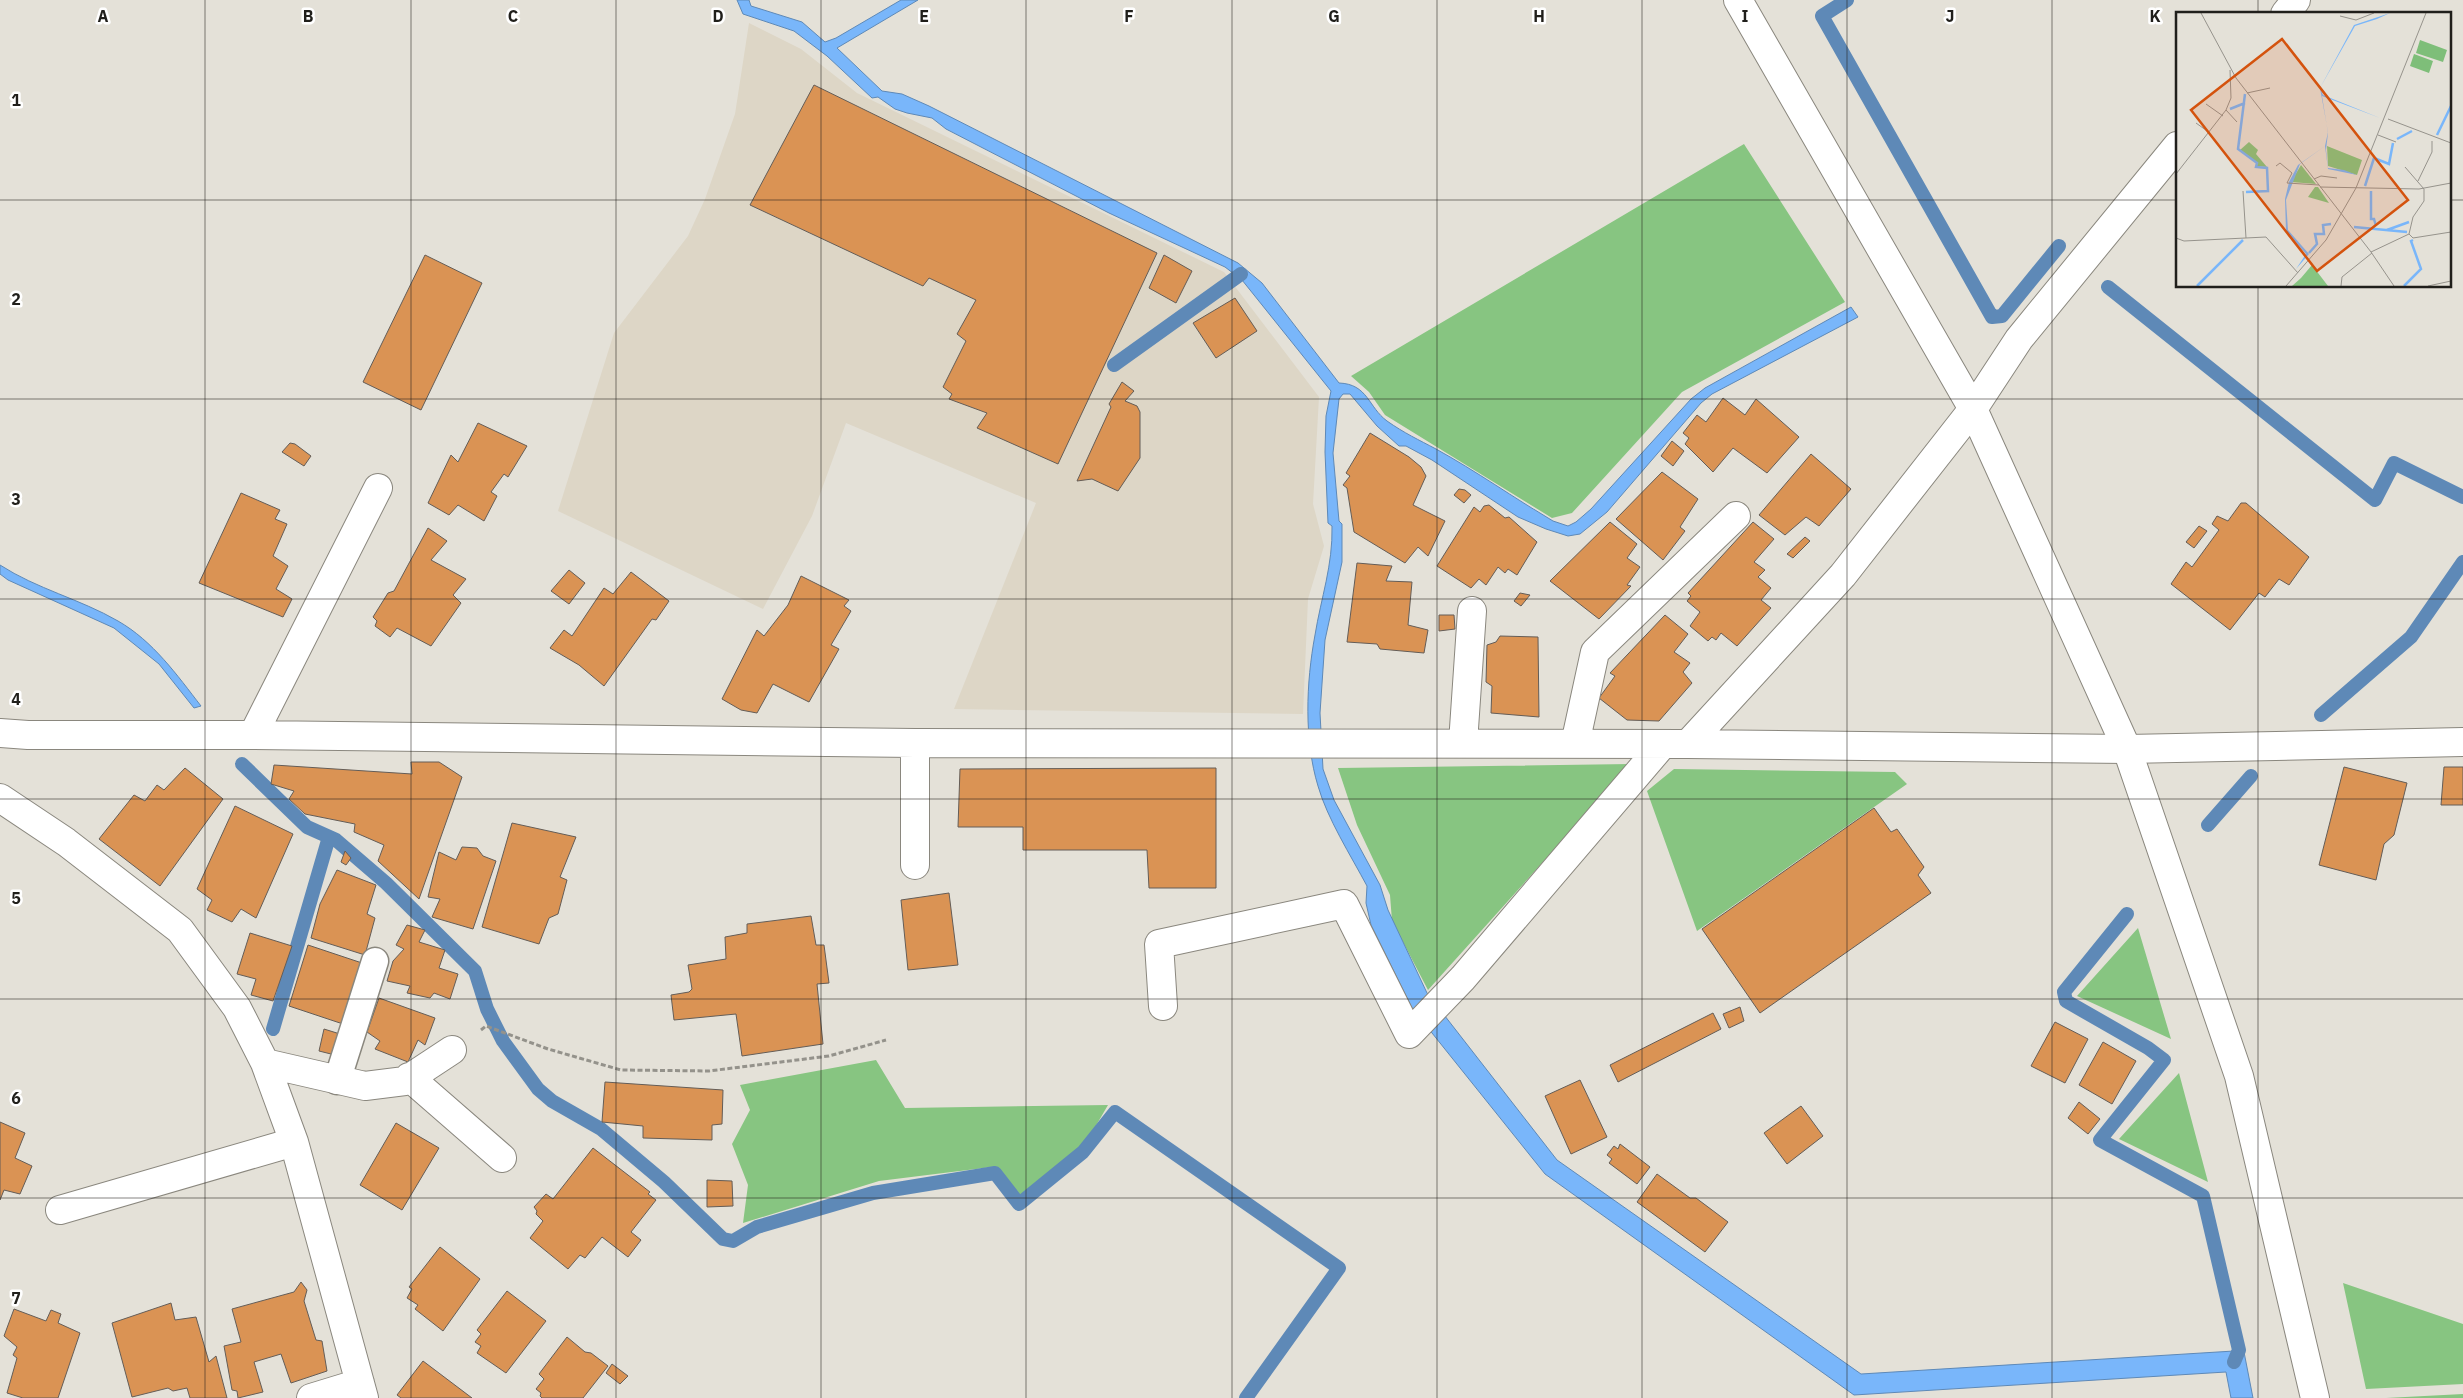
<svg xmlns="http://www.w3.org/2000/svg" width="2463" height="1398" viewBox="0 0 2463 1398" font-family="'IBM Plex Sans',sans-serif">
  <rect width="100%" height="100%" fill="#e4e1d8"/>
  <path fill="#ddd6c6" d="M749,23l52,26 56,44 367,179 95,125 -6,107 11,42 -16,53 -5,115 -349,-5 82,-206 -190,-80 -34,93 -49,93 -205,-98 56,-178 74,-97 17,-37 30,-85z"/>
  <path fill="#87c581" d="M1744,144l101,158 -163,90 -110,121 -20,5 -167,-103 -16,-23 -18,-16z
    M1631,764l-203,226 -36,-69 -2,-26 -33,-70 -19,-57z
    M1674,769l221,3 12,12 -210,147 -50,-140z
    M2138,928l33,111 -94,-43z
    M876,1060l29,48 203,-3 -21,36 -67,55 -18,-24 -10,-5 -113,14 -136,42 5,-38 -16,-41 18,-34 -10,-25z
    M2179,1073l29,109 -89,-43z
    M2343,1283l120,41v60l-97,5z
    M2463,1394v4h-77z"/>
  <path fill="#79b6fa" stroke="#5e89b7" d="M737,0h12l2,6 51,16 23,20 11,-4 65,-38h17l-81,48 45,43 20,3 27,12 309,157 24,20 77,100c29,1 29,24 48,38 17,12 32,19 49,28 40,22 78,49 117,72l15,5 8,-4 15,-13 100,-110 14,-11 146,-81 7,10 -146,77 -11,9 -94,109 -27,22 -12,2 -22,-7 -28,-12 -86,-57 -26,-14h-7l-22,-20 -27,-32h-7l-4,5 -6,54 6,68 3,3v38l-17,78 -5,73 3,56 11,31 46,85 8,25 39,83 130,167 304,214 373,-23 10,1 9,46h-22l-5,-26 -372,23 -309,-221 -133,-166 -41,-83 -5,-22 1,-17c-16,-30 -40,-68 -49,-100 -14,-46 -12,-103 -3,-151 6,-37 18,-70 17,-109l-4,-3 -3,-71 1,-36 5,-25 -89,-111 -17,-13 -116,-54 -163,-84 -14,-11 -25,-5 -12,-4 -17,-12 -6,1 -45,-42 -33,-25 -51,-17z
    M0,565c37,24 80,34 118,56 35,20 59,54 83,85l-7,2 -35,-44 -45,-36 -106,-48 -8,-6z"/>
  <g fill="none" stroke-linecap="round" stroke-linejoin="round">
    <path stroke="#5e89b7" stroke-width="14" d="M1847,0l-25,16 170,301 10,-1 57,-70
      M2108,287l267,213 19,-37 69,34
      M1114,365l127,-91
      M2321,715l90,-78 52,-75
      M242,764l65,63 29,13 50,43 89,88 12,38 16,32 35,48 14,12 49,28 63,53 59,57 10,2 24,-14 116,-34 122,-20 24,31 64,-52 32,-40 224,156 -93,130
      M2208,825l43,-49
      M2127,914l-63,78 2,9 82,47 16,12 -64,80 103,56 36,154 -5,12
      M273,1029l56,-192"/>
  </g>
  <path fill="#da9354" stroke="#645d57" d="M814,85l343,168 -99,211 -81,-36 10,-15 -38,-14 3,-5 -9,-7 23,-46 -9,-7 19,-34 -47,-22 -6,8 -173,-81z
    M425,255l57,28 -61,127 -58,-28z
    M1164,255l28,16 -16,32 -27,-15z
    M1235,298l22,33 -41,27 -23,-35z
    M1122,382l12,9 -9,10 12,5 3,6v46l-22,33 -26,-12 -15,2 34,-74 -2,-3z
    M1723,398l22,17 11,-16 43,38 -32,36 -34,-25 -20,24 -28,-28 4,-6 -6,-5 14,-18 9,7z
    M478,423l49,23 -19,31 -4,-3 -13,18 6,4 -13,25 -26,-16 -9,10 -21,-12 23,-48 7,7z
    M1370,433l39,24 12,10 5,9 -13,29 32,16 -17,35 -10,-9 -13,16 -51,-31 -7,-44 -4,-3 7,-9 -4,-3z
    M1672,441l12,10 -11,15 -12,-10z
    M290,443l5,1 16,12 -7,10 -22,-14z
    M1811,454l40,35 -32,37 -13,-9 -21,18 -26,-20z
    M1662,472l36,27 -18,28 5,4 -22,29 -47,-41z
    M1459,489l6,1 6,5 -7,8 -10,-8z
    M241,493l39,17 -5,9 12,5 -14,32 15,10 -12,23 16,10 -9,18 -84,-34z
    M2241,503h5l63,54 -20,28 -10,-6 -14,18 -6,-4 -29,37 -59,-46 15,-22 6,5 27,-37 -7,-6 5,-8 11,5z
    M1489,505l16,13 4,-1 28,25 -20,33 -9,-6 -3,4 -7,-6 -12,18 -7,-6 -8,9 -34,-22 37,-59 6,5 4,-6z
    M1610,522l27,22 -10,14 13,9 -13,18 4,1 -32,33 -49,-38z
    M1753,522l21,17 -20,23 11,8 -7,7 13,11 -10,12 10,8 -34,38 -16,-13 -5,7 -4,-3 -4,4 -18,-15 10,-14 -13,-11 4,-5 -3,-3z
    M2199,526l8,5 -13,17 -8,-6z
    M428,528l19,13 -16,19 35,19 -13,16 8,8 -30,43 -34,-18 -7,9 -15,-11 2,-5 -4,-4 15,-24 6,-2z
    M1805,537l5,4 -17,17 -6,-4z
    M1357,563l35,3 -6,15 26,1 -4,43 20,5 -4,23 -44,-4 -3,-5 -30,-2z
    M569,570l16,13 -16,21 -18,-13z
    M631,572l38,29 -13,19 -4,-1 -48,67 -25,-21 -29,-17 14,-18 8,6 32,-48 9,6z
    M801,576l48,24 -5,6 7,5 -20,34 8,4 -30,53 -36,-18 -16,29 -16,-3 -19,-11 35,-69 7,6 24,-31z
    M1520,593l10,2 -9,11 -7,-5z
    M1439,615h15l1,14 -16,2z
    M1665,615l23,19 -14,18 16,11 -7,9 9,11 -33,38 -32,-1 -28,-22 16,-22 -5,-3z
    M1500,636l38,1 1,80 -48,-4 1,-27 -6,-4 1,-37 9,-3z
    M411,762h28l23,15 -43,122 -41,-38 6,-16 -30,-13 1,-8 -50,-10 -16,-15 5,-8 -23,-7 3,-19 138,9z
    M2344,767l63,16 -13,52 -10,9 -8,36 -57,-15z
    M2444,767h19v38h-22z
    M185,768l38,31 -63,87 -61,-47 35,-44 11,6 12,-16 7,5z
    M1216,768v120h-67l-2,-38h-124v-23h-65l2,-58z
    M235,806l58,28 -37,84 -15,-9 -9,13 -25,-12 5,-10 -15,-11z
    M1874,808l17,24 6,-3 27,38 -6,8 13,18 -171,120 -58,-84z
    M512,823l64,14 -16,40 7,3 -9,34 -9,4 -10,26 -57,-17z
    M462,847l15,1 6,8 13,5 -23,68 -41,-12 8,-18 -12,-2 11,-45 17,8z
    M345,851l6,7 -5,7 -5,-3z
    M337,870l39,15 -9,29 8,4 -10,37 -54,-17 9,-34z
    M949,893l9,72 -50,5 -7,-70z
    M811,916l5,29h8l5,38 -12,1 6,60 -81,12 -6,-42 -62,6 -3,-25 18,-3 3,-3 -4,-24 38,-6 -1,-22 22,-4v-9z
    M407,925l18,5 -6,12 26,8 -6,18 19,6 -8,25 -16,-6 -4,5 -23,-5 3,-7 -23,-5 6,-20 11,-12 -8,-4z
    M250,933l42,13 -19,55 -22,-6 5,-16 -19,-5z
    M308,945l54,18 -19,61 -54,-18z
    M379,998l56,20 -10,27 -7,-5 -10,22 -33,-13 5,-8 -13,-9z
    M1740,1007l4,14 -15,7 -6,-14z
    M1713,1013l8,16 -103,53 -8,-17z
    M2055,1022l33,17 -23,44 -34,-17z
    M324,1029l16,5 -5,21 -16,-4z
    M2103,1042l33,19 -24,43 -33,-19z
    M1580,1080l27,57 -36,17 -26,-58z
    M605,1082l118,8 -1,34 -10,1v15l-69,-2v-12l-41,-4z
    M2079,1102l21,17 -12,15 -20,-16z
    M1801,1106l22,30 -36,28 -23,-31z
    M0,1122l25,11 -10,25 17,8 -12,28 -16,-4 -4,10z
    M396,1123l43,25 -37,62 -42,-25z
    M1620,1144l30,23 -13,17 -28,-21 3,-4 -5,-4 7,-9 4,3z
    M593,1148l57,44 -2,2 8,6 -25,32 10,8 -13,17 -26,-20 -17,21 -5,-3 -12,14 -38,-31 13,-17 -7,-7 1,-3 -3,-4 12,-13 7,5z
    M1657,1174l33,24h6l32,24 -23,30 -68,-50z
    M707,1180l25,1 1,25 -26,1z
    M440,1247l40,32 -37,52 -28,-22 3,-4 -11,-7 5,-9 -3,-2z
    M301,1282l6,8 -3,11 12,39 6,1 5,30 -36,12 -10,-29 -27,8 9,30 -25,6 -1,-7 -5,-1 -8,-44 17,-4 -9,-33 62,-17z
    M507,1291l39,30 -40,52 -29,-20 4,-7 -6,-4 6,-8 -4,-4z
    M171,1303l4,17 21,-3 13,45 7,-6 11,42h-37l-3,-10 -14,3 -5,-3 -36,9 -20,-74z
    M14,1309l32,12 5,-11 10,4 -3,9 22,10 -22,65h-35l-16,-5 10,-35 -4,-3 4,-8 -13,-11z
    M567,1337l18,15 6,1 17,13 -25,32h-41l-2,-2 1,-3 -5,-4 8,-10 -5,-5z
    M423,1361l49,37h-71l-4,-3z
    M612,1364l16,12 -8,8 -14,-11z"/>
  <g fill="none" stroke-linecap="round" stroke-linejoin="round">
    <g stroke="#8a877e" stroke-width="29">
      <path id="lane" d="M337,1081l38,-120"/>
    </g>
    <g stroke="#8a877e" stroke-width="30">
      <path id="street" d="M2285,14l11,-14
        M0,733l28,2h225l662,8 773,1 439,5 336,-7
        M253,735l125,-247
        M1463,743l9,-132
        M1575,744l20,-92 141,-136
        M1688,744l155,-169 130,-166 46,-70 158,-193
        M0,798l66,44 114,88 57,78 28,55 29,79 70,256
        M915,865v-122
        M1163,1006l-4,-62 185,-40 65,130 54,-56 200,-234
        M265,1063l100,23 40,-5 47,-31
        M409,1077l93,81
        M60,1210l234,-68
        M311,1398l49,-15"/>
    </g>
    <g stroke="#8a877e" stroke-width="30">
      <path id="secondary" d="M1738,0l235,409 154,340 112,327 76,322"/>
    </g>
    <path stroke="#94928b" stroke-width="3" stroke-dasharray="5 2.5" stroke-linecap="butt" d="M481,1030l5,-4 62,23 73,21 88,1 120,-15 57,-16"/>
    <use href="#lane" stroke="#fff" stroke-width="26"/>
    <use href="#street" stroke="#fff" stroke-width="28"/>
    <use href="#secondary" stroke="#fff" stroke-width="28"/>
  </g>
  <path fill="none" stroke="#201f1b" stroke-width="1" stroke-opacity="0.55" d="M205,0v1398M411,0v1398M616,0v1398M821,0v1398M1026,0v1398M1232,0v1398M1437,0v1398M1642,0v1398M1847,0v1398M2052,0v1398M2258,0v14M0,200h2177M2449,200h14M2258,286v1112M0,399h2463M0,599h2463M0,799h2463M0,999h2463M0,1198h2463"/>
  <g transform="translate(2176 12)">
    <rect width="275" height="275" fill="#e4e1d8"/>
    <path d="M73,130l9,8 -2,4 11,13 -11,-1 1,-3 -17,-13zM151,134l35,14 -5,15 -29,-9zM125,153l15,19 -25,-2zM139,175h3l11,16 -21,-6zM136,253l16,21h-36l9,-8z" fill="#87c581"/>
    <path d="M244,28l27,10 -4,12 -27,-9zM238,42l19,7 -4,12 -19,-7z" fill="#7ebe79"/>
    <path d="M214,1l-13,6 -22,7 -35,62 3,7 57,23 -58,-22 6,37 -2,17 2,18 16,2 13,5 -29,-6 -3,-23 -25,18 -14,36 2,30 21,24 -13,15 10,-15 -20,-23 -1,-32 4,-17 9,-17 27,-19 3,-14 -8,-44 34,-63z" fill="#79b6fa"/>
    <path fill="none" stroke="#79b6fa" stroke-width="2.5" d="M69,82l-7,55 19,14 -1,4 11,1 1,23 -22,1M54,97l15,-6M261,123l14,-29M221,127l15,-8M189,174l9,-28 15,6 4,-21M195,179v28h3l2,7M178,215l53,5M211,218l22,-8M133,241l8,-9 -2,-10h9l-1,-9 8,-1M21,274l46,-46M228,274l17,-17 -10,-28 2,-1"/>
    <path fill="none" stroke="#96938c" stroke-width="1" d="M25,1l35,65 135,174 23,34M164,4l16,4 18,-7M71,81l23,-5M30,92l17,12M50,98l11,12M212,107l63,24M20,111l14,10M202,123l18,7M100,154l4,-3 12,10 -5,10 32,2M229,155l19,22v12l-11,16 -4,17M0,162l50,-64 5,-12 -1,-28M138,167l7,-3 16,2M242,169l14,-29v-11M144,175l99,2 32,-6M67,179l3,47M0,226l8,3 82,-4 32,36M195,240l38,-18 4,4 38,-6M110,274l40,-46 30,-52 70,-175M165,274l1,-9 30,-24M252,274l23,-5"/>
    <path fill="#d4530e" fill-opacity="0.15" stroke="#d4530e" stroke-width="2.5" d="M106,27l126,161 -91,71 -126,-161z"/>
    <rect width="275" height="275" fill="none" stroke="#201f1b" stroke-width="2.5"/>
  </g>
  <g font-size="16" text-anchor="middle" font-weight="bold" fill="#201f1b" stroke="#fff" stroke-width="5" stroke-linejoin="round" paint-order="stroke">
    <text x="103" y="22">A</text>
    <text x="308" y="22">B</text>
    <text x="513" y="22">C</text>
    <text x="718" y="22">D</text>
    <text x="924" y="22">E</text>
    <text x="1129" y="22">F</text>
    <text x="1334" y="22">G</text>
    <text x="1539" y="22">H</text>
    <text x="1745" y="22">I</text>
    <text x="1950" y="22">J</text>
    <text x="2155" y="22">K</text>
    <text x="16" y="106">1</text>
    <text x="16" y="305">2</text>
    <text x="16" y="505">3</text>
    <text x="16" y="705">4</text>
    <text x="16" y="904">5</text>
    <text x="16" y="1104">6</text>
    <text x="16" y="1304">7</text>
  </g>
</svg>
